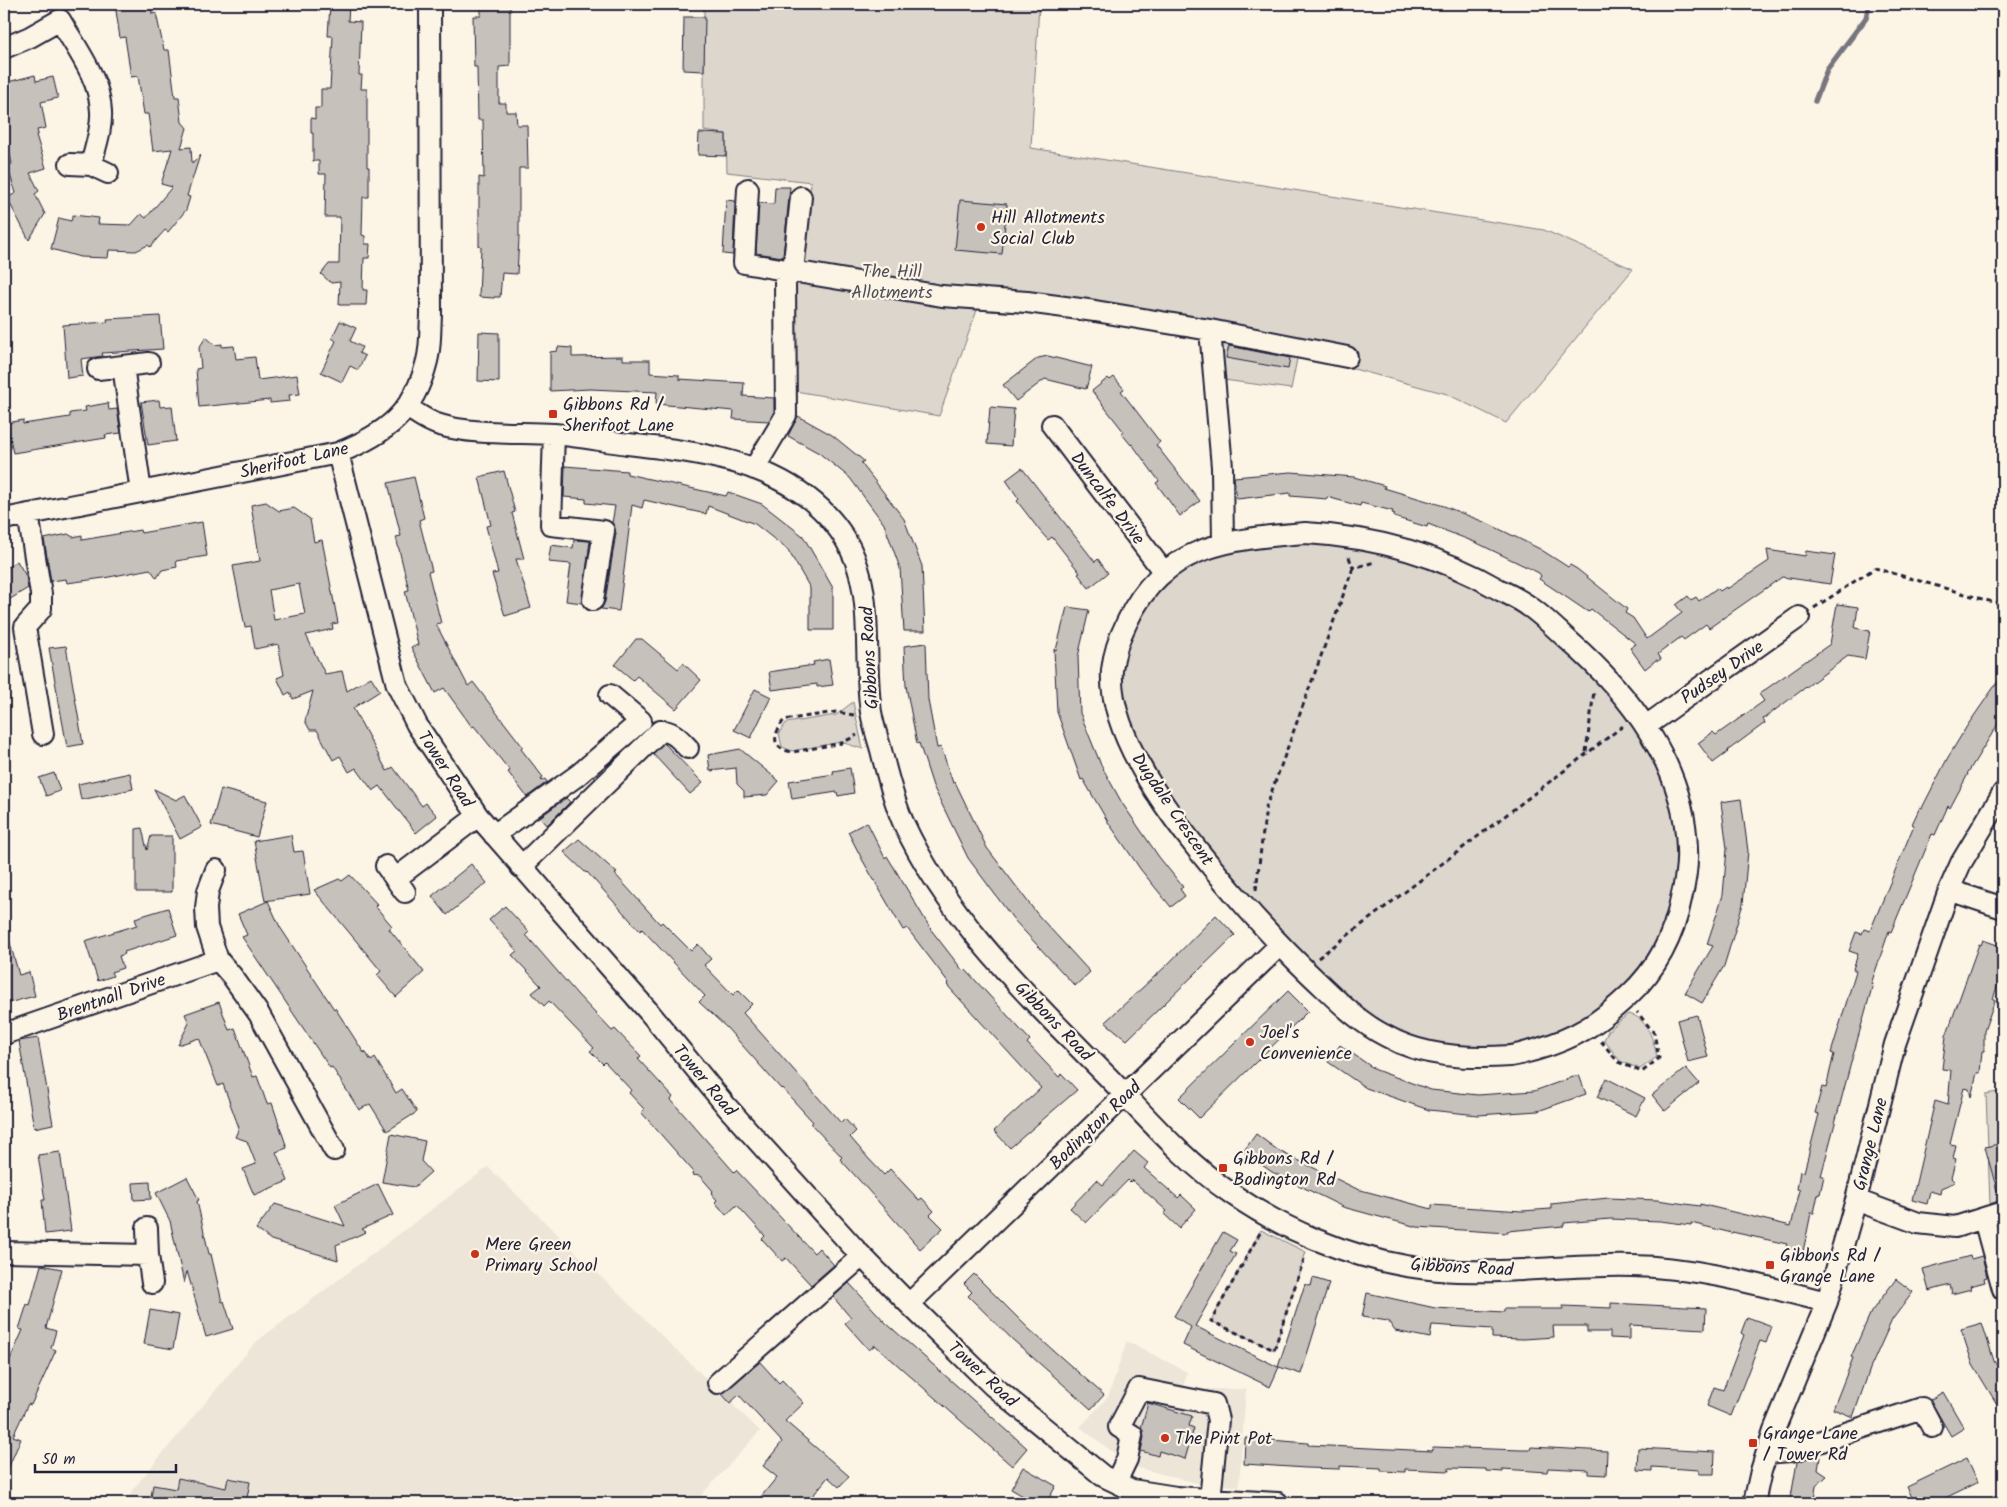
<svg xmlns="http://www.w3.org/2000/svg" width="2007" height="1507" viewBox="0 0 2007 1507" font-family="Kalam,sans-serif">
  <rect width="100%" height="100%" fill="#fcf5e5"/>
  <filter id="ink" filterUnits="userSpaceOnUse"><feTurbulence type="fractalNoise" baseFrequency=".02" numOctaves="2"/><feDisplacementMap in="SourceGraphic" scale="10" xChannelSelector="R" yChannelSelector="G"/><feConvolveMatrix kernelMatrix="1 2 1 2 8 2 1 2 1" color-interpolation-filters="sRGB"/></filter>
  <g filter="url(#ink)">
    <path fill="#ece5d8" d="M488,1167l272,264 -66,72h-569l8,-14 123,-147z
      M1127,1341l60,31 -4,17h63l-7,97 -38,-2 -70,-18 -51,-39 28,-30z"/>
    <path fill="#dcd6cc" stroke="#7f7c84" d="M704,4h335l-8,144 513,82 89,39 -127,154 -59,-29 -149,-40 -7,35 -82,-11 -3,-31 -8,-11 -79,-16 -142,-10 -38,106 -155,-27 4,-98 13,-12 10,-97 -84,-10 -1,-38 -22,-3z
      M1285,541l77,6 81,24 66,33 30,21 63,59 24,30 19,31 18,37 9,25 5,28 -1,33 -4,34 -11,30 -12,24 -18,24 -38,37 -72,31 -61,3 -57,-16 -45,-26 -28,-27 -70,-74 -55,-64 -27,-37 -45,-75 -10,-31 -2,-32 9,-31 10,-26 32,-35 24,-14 27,-9z
      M853,702l10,47 -22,-7 -49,9 -10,-4 -3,-14 7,-10 50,-8z
      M1628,1014c19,2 26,28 29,43l-17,12 -20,-8 -16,-21 4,-9z
      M2003,1091v108l-13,5 -4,-110z
      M1261,1230l45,22 -32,98 -63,-29z"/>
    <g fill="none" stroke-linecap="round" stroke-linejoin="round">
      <path stroke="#78757e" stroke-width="5.5" d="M1815,101l12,-31 39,-52 3,-14"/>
    </g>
    <path fill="#c6c1bb" stroke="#22223b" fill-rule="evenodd" d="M115,4h36l1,10 4,-1 8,37h5l6,47h4l3,25 5,6 -6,20 10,-1 1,16 8,-8 -13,41 3,1 -4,13 -18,22 -3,-2 -15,17 -2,-2 -12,6 -27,-1 -1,8 -28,-1 -29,-8 8,-31 12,3 2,-6 26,3 -1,6 33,1 10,-11 5,4 26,-31 -11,-3 11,-35 -19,2 -5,-37h-4l-6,-38 -7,1 -6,-40 -5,1z
      M330,4h19l-1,17 13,1 -2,53h3l-1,14h6v78h2v30h-6l-1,38 3,1v8h5l-1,14h-5l-1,32h4l-1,15h-27l1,-23 -9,1 -10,-9 8,-10h10l1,-47h-15l1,-43h-7v-13h-6v-28h-2v-15l4,1v-11h6v-19h9l3,-53h-5z
      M481,4h29v62l-11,1v36h7v9h10l1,13h10l1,43h-9v70l-2,36 -15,-1 -2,24h-6v1l-15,-1 2,-50 -2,-1v-69l5,1 -1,-58h-5l-1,-53h-3l-1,-51h8z
      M684,17h21l-1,54 -21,-1z
      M35,75l1,6 17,-4 5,21 -17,4 5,26 -9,2 1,4 -2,1 10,33 -16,5 9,18 -4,3 10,20 -16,26 -22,-42 9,-5 -9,-27 5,-2 -8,-40v-41z
      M699,133l27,1v22l-28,-1z
      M775,187h15l-7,70 -27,-4 3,-50 15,1z
      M726,200l9,1 -2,54 -10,-1z
      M960,200l47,4 -5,50 -47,-4z
      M160,316l3,33 -61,4 1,3 -22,3 2,17 -16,2 -4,-53 45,-3 -1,-3z
      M340,321l16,7 -6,13 12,6 -3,6 6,3 -7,14 -8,-4 -8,16 -21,-10 15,-31 -4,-3z
      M479,332l20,1v49l-21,-1z
      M206,337l9,8 7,-1v3l12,-1 2,13 19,-2 3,23 39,-5 3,19 -11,1 1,6 -20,2v-3l-71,7 -3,-38 5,-1 -2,-20z
      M1229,346l61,12 -2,11 -62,-11z
      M558,347l14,1v9l51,-1v4h27v13l29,2v4l65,4 -1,13 31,2v14l-5,9 -36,-2 1,-8 -78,-7 1,-12 -67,-3 -40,2v-39l7,-1z
      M1048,356l44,11 -6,22 -41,-10 -29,22 -13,-16 35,-27z
      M1114,377l10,12 -3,2 39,51 -4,3 44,56 -20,15 -24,-33 3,-2 -27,-37 -1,1 -9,-11 2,-2 -32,-41 16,-13 2,2z
      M159,400l1,7 12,-1 4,35 -28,4 -7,-43z
      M108,403l1,7 8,-1 4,24 -16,2 1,3 -93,15 -6,-30 16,-3v4l47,-7v-4l16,-2 -1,-4z
      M990,407l24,2 -3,37 -24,-2z
      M798,416l34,19 32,26 -3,2 43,56 18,47 3,65h-21l-4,-63 -16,-44 -34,-46 -31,-25 -31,-17z
      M565,466l62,5v3l99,22 2,-4 34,12 41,32 30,52v42h-23v-42l-22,-38 -33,-26 -47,-18 -2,8 -62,-14 -2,8 -10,-3 -13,106 -18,-2 4,-7 11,-69 -4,-10 3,-17 -29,-3v-4l-22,-2z
      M1022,468l73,94 3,-3 10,14 -19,15 -11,-14 2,-1 -28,-36 -4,3 -8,-9 -23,-30 2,-2 -13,-19z
      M504,471l11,41 -3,1 12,46h-8l15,49 -26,8 -13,-42 6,-1 -12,-47 5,-1 -12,-48z
      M1291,472l63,5 31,9 -1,2 60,18 45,18 51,25 28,18 2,-2 7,4 50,40 -2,4 8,5 14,21 35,-26 -6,-8 12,-9 3,4 5,-3 3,4 18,-13 3,3 6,-4 1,2 42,-28 -2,-11 38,6 1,-5 29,4 -5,29 -48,-7 -73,51 -3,-4 -22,16 -3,-3 -23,17 3,5 -3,2 -2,-1 -11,9 -15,-21 6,-4 -45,-35 -3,3 -25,-17 -24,-16 2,-3 -2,-3 -62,-30 -49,-19 -1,3 -33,-10 1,-3 -3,-1 1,-2 -32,-8 -1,3 -33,-9v2l-37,-3v-3l-53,6 -3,-22z
      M414,477l10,41 -5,2 13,51 -4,1 13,51 -5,1 32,62 5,-4 50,65 -2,2 22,28 -2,3 1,1 3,-2 2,3 -20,15 -19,-25 2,-1 -36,-45 -2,1 -28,-39 -9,5 -24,-46 7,-2 -13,-54 4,-1 -13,-53 5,-1 -13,-53z
      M266,502l13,9 15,-3 16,11 4,23 8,-2 16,83 -6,1 1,5 -27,6 19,39 17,-3 5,20 24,-14 9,14 -27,17 34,63 6,-4 29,39 4,-3 11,13 -21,17 -36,-47 -7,5 -17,-23 -7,4 -9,-16 -7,4 -16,-30h-7l-5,-9 8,-30 -20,8 -3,-7 -5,3 -8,-17 7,-3 -6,-31 -23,5 -4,-23 -6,1 -12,-61 27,-5 -9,-56zM299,584l6,30 -31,6 -5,-30z
      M202,522l5,34 -31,5 1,6 -15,3 -5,8 -7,-9 -46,9 -37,5 -1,-4 -15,2 -7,-42 24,-5 5,3 9,-2v5l58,-10 1,3z
      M574,540l16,1 -8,62 -16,-2 5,-37 -23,-2 3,-17 22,3z
      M17,561l9,15 2,12 -24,15v-34z
      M1837,604l21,3 -3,21 15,3 -5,28 -17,-3 -85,63 2,4 -38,28 1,1 -15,11 -15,-20 15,-11 3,3 48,-34 -5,-7 71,-50z
      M1067,607l22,3 -11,47 2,56 21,52 21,38 37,54 24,30 -3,2 5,7 -14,11 -30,-37 -33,-48 -25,-43 -2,1 -24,-68 -3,-63 2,1z
      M636,639h6l36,30 5,-6 18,17 -25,29 -39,-33 -4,4 -18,-15z
      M926,643l2,57 9,48 4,-1 12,36 2,-1 32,66 51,67 52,57 -15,14 -61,-66 -46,-62 -35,-72 -14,-43 -2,1 -11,-58 -1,-18 -1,-22z
      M66,646l17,98 -16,3 -18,-99z
      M829,659l4,26 -16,2v-3l-45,6 -3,-18 45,-7 -1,-3z
      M2003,674v42l-36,58h1l-18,34 -2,-2 -13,29 -3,-1 -41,98 -2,-1 -18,53h2l-21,75 -31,117h3l-4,18h-2l-4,19h-3l-8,39 -17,-4 1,-4 -55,-12v1l-41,-10v2l-31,-4 -50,-2 -46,4v3l-57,5v2l-90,-6 -74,-20 -71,-35 -29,-20 13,-18 23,17 78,38 75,20v-4l90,6 29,-2v-5l57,-6 49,2 43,6v-2l91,22 9,-36 -3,-1 3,-18 4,1 15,-58 -4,-1 7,-26 4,1 8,-34 -3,-1 25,-82 -3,-2 5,-15 -9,-3 7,-19 6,2 2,-5 6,2 44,-106 -2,-1 8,-17 2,1 25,-49 20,-33z
      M755,689l16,8 -20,41 -17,-8z
      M664,743l39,40 -13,11 -37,-40z
      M740,749l39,32 -12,14 -23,2v-6l-7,-7 -1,-16 -26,3 -2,-16z
      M850,768l4,25 -16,3 -1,-4 -45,7 -3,-18 45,-7 -1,-3z
      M54,773l6,18 -14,5 -7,-18z
      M130,773l3,16 -52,11 -3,-16z
      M154,789l22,11 9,-5 17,32 -22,12z
      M221,789l46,12 -10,36 -46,-12z
      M566,798l4,4 -23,23 -7,-8z
      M1741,799l7,52 -5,53 -19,62 -22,37 -17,-10 28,-47 -6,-2 16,-49 4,-46 -6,-47z
      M867,822l18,36 2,-2 45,75 31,40 2,-2 65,71 -3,3 32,34 3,-3 15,16 -67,58 -16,-17 47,-43 -94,-103 2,-2 -42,-55 -4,2 -40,-69 -15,-29z
      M142,828l5,22 4,-14h21v56h-36v-63z
      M291,835l3,17 9,-1 7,43 -45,7 -11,-60z
      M579,839l38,34 -2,1 45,50 2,-2 29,29 7,-7 13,15 -7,6 29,30 5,-5 14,14 -9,9 98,110 4,-4 11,12 -6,6 18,21 16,17 6,-6 29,31 3,-2 12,13 -4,4 13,13 -23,21 -52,-59 -28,-31 2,-2 -31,-33 2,-2 -31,-34 -1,1 -54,-61 -28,-26 6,-6 -63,-67 -2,2 -53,-59 -1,1 -22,-21z
      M471,864l16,19 -40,32 -15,-19z
      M350,875l27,29 -2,2 17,20 -3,3 35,43 -28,25 -19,-22 4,-4 -67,-81 25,-11 3,2z
      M268,901l12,26 54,82 1,-1 29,45 1,-2 6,10 4,-3 21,35 6,-4 15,23 -30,19 -17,-27 -11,6 -27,-43 -2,1 -88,-131 5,-2 -9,-21z
      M505,906l24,26 -3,3 51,59 35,37 3,-2 26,27 -3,3 35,38 -2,3 63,72 2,-2 78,83 5,-5 15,17 -23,20 -25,-27 -4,3 -20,-22 3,-3 -28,-31 -11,10 -11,-13 2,-2 -6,-7 2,-2 -13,-15 -8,-1 1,-4 -52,-59 3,-3 -15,-16 2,-3 -26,-28 -2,2 -13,-13 4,-3 -45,-47 -5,5 -12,-13 9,-7 -29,-31 5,-4 -28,-31z
      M168,908l9,27 -53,17 1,2 -6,2 4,12 -12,4 2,4 -15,5 -13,-40 52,-16 -2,-7z
      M1216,915l19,20 -108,105 -22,-18 61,-56z
      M4,936h4l11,39 10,-3 6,24 -31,8z
      M1983,940l20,7 -4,13 4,2v6l-10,31 2,1 -11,31v20h-2l-2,22h-3l-6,24 -2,-8 -5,-1 -14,56 6,1 -3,13 3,1 -5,19 4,4 -14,6 -1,6 -10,-3 -3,13 -15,-4 23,-99 13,4 3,-35 -9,-1 4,-33 33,-92 2,1z
      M1288,991l20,20 -109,107 -20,-20z
      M219,1002l10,28 6,-2 18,49 4,-1 10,28 5,-1 15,45 -11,4 12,29 -34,14 -11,-26 13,-5 -9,-23 -12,-4 4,-9 -16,-44 -5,2 -19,-48 -21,7 11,-22 -4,-9z
      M1697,1015l11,42 -20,5 -11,-42z
      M38,1038l15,86 -19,4 -15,-87z
      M1340,1045l36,25 55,20 47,5 56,-4 45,-16 7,19 -48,17 -60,4 -49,-5 -63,-22 -38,-26z
      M1686,1068l13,15 -34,28 -13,-16z
      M1606,1078l39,20 -9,18 -39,-19z
      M391,1134l34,7 -4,20 10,11 -17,15 -32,-5z
      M2003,1143v54l-4,1 -14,-51z
      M1134,1151l14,12 -4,5 34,30 3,-3 15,14 -17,19 -15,-14 3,-3 -35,-31 -2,2 -2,-2 -42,43 -16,-15 27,-28 6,5z
      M60,1152l11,79 -26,3 -3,-34h3l-7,-45z
      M187,1177l12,23 -2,1 12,53h2l11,48 2,-1 9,28 -27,8 -19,-66 -3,12 -14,-62 -14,-28z
      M150,1182l1,17 -17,1 -1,-17z
      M378,1184l15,31 -31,14 4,3 -30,13 2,15 -67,-20 -15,-11 19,-25 70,22 -10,-21z
      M1223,1232l14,8 -7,11 6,3 -41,72 83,41 27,-83 6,2 2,-8 16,5 -28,91 -22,-7 -9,20 -87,-42 8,-18 -17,-11z
      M1970,1256l1,3 11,-3 5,21 -3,1 1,4 -15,4 1,3 -19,5 -2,-9 -21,6 -6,-22z
      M41,1265l21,4 -16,59 10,3 -5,17 5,2 -25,55 -3,-1 -15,32 8,3 -17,38v-104l19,-43 -4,-1 8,-25 3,1z
      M974,1274l55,55 75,66 -13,14 -78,-69 -45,-44 4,-4 -8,-8z
      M1896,1279l17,13 -21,28 -22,49 -17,48 -20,-8 20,-51 -2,-1 20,-45z
      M849,1283l37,40 141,125 -15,18 -137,-121 -6,5 -24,-27 6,-5 -18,-21z
      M1367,1293l68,15 69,4v-3h59v-3l48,2v-5l95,5 -1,21 -75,-4v14l-20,-1v-6h-23v-6h-34l1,11 -30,2 -32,-1v-9l-60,-4 -2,13 -35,-7 -7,-10 -26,-4z
      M150,1310l29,5 -6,34 -29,-5z
      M1747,1317l25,9 -6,17 -6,-2 -29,75 -24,-10 7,-19 9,3 21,-55 -3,-2z
      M1982,1323l12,38 9,14v39l-30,-49 -12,-36z
      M760,1362l19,21 3,-3 22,23 -19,18 64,55 -10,11 -11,-10 -21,26h-51l21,-26 -14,-11 19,-24 -43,-47 -9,8 -8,-9z
      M1943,1392l21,36 -13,8 -21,-36z
      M1148,1403l44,13 -3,10 5,2 -9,31 -26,-8 -1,5 -17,-5 3,-14 -3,-9z
      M1245,1438l63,5v2l124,6 1,-4 88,3h9l1,-3 76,4 -1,24 -17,-1v-4l-41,-2 -1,4 -44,-3v3l-17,-1v-2l-37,-1v3l-44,-2v3l-24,-1v-3l-41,-2v3l-34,-1 -62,-4z
      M1638,1448l77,4 -1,22h-15v-4l-47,-3v4l-15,-1z
      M1814,1456l6,1 -2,13 9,6 -11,10 -2,13 -7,-1 -1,5h-16l7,-41z
      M1967,1458l11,24 -43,21h-20l-8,-16z
      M1023,1467l33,19 -10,17h-11l-24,-14z
      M178,1478l48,10 2,-10 22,4 -4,21h-96l3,-18 23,4z"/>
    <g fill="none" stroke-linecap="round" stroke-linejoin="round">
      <g stroke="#22223b" stroke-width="24">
        <path id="minor" d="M4,48l26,-11 30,-17c16,28 40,58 41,92 1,18 -6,36 -10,53l17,8
          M70,164l21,1
          M748,189l-4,74 198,33 85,6 68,9 115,19 137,27
          M1210,330l12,137 1,77
          M98,369l25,-3
          M407,407c11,7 21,15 33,18 32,10 79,7 113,9 25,2 50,7 75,10 67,8 142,16 193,65 59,56 41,123 49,195 1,16 7,31 11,46 6,24 12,49 22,72 45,99 131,180 206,256 39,41 77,85 123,116 52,36 113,61 174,72 75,13 151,-2 226,0 66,1 131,20 195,36
          M1052,425l111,146
          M554,434l-3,91 53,6 -11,69
          M338,453l59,232 20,40 61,91 171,196 78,95 128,142 54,55 84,82 110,90 29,14 44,7 102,6
          M754,469l32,-54 -1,-134 8,-10 8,-74
          M141,492l-18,-126 26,-3
          M28,514l13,80v15l-16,18 18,107
          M4,519l334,-66c48,-19 76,-40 89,-92 4,-15 3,-32 4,-46l-1,-311
          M1306,533c69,4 134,22 194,57 10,5 21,10 30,17 13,9 26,22 38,33 61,53 117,125 119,209 1,17 -2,34 -6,50 -7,37 -25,71 -52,96 -31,29 -53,43 -94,55 -9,2 -16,5 -25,6 -42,3 -87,1 -124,-20 -26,-13 -46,-33 -67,-53 -29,-27 -56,-56 -82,-86 -46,-54 -130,-152 -125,-227 2,-18 7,-32 15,-48 36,-78 103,-83 179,-89z
          M1646,726l153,-109
          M494,835l84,-60 63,-54 -31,-26
          M386,866l19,26
          M521,867l139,-136c13,-1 20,9 28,17
          M216,870l-8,21 -2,17 1,19 11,33 14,16 27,38 75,136
          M395,879l83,-63
          M1949,890l54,18
          M4,1034l214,-74
          M1856,1200l62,23 37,4 48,-15
          M1984,1219l19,70
          M147,1228l1,27 4,28
          M4,1252l144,3
          M909,1304l371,-359
          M718,1383l144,-127
          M1767,1453l24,-2 131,-43 10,19
          M1116,1482l11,-23 5,-24 -13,-8 20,-38 75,15 4,16 -8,80
          M1754,1503l7,-32 13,-41 53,-128 29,-102 39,-156 54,-154 12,-27 42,-70"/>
      </g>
      <path stroke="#22223b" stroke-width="3" stroke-dasharray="5 4" stroke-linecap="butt" d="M1349,557l4,11 22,-6
        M1814,608l61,-40 128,37
        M854,715l-18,-3 -52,8c-11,15 -14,29 9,32l49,-9 15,-8
        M1586,752l8,-61
        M1256,890l10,-83 87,-239
        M1318,958l305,-232
        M1601,1041l17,21 24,10 17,-14 -5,-25 -17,-21
        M1260,1233l-49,88 63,29 31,-94"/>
      <use href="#minor" stroke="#fcf5e5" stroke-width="20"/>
    </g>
  </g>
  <g fill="#c8321e" stroke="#fcf5e5" stroke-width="2">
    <circle cx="981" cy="227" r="5"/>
    <rect x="548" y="409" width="10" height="10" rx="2.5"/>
    <circle cx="1250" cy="1042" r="5"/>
    <rect x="1218" y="1163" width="10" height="10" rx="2.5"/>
    <circle cx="475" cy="1254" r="5"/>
    <rect x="1765" y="1260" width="10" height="10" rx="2.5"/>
    <circle cx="1165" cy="1438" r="5"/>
    <rect x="1748" y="1438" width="10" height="10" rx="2.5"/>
  </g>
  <g text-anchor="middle" stroke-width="4.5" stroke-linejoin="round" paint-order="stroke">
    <g font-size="18" fill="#22223b" stroke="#fcf5e5" text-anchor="start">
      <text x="991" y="223">Hill Allotments<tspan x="991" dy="21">Social Club</tspan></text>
      <text x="563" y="410">Gibbons Rd /<tspan x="563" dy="21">Sherifoot Lane</tspan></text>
      <text x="1260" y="1038">Joel's<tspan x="1260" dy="21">Convenience</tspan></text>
      <text x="1233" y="1164">Gibbons Rd /<tspan x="1233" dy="21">Bodington Rd</tspan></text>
      <text x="485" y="1250">Mere Green<tspan x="485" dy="21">Primary School</tspan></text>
      <text x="1780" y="1261">Gibbons Rd /<tspan x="1780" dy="21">Grange Lane</tspan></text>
      <text x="1763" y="1439">Grange Lane<tspan x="1763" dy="21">/ Tower Rd</tspan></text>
      <text x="1175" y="1444">The Pint Pot</text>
    </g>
    <g font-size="18" fill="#504f5f" stroke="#fcf5e5">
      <text x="892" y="277">The Hill<tspan x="892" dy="21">Allotments</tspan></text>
    </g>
    <g font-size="18" fill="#22223b" stroke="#fcf5e5">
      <text transform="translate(294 460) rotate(-13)" y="6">Sherifoot Lane</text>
      <text transform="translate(1108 498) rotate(53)" y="6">Duncalfe Drive</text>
      <text transform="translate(869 658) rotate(-93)" y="6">Gibbons Road</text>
      <text transform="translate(1722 672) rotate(-35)" y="6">Pudsey Drive</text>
      <text transform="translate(446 769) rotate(57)" y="6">Tower Road</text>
      <text transform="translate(1173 809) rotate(56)" y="6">Dugdale Crescent</text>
      <text transform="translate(111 997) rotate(-19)" y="6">Brentnall Drive</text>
      <text transform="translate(1054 1021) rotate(46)" y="6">Gibbons Road</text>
      <text transform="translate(705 1080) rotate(50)" y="6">Tower Road</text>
      <text transform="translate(1095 1125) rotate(-44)" y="6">Bodington Road</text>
      <text transform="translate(1870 1144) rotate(-76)" y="6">Grange Lane</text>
      <text transform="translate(1462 1267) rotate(3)" y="6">Gibbons Road</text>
      <text transform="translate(983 1374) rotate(43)" y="6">Tower Road</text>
    </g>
  </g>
  <rect width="2007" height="1507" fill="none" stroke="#fcf5e5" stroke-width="20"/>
  <rect x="10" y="10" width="1987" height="1487" fill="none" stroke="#22223b" stroke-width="2" filter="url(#ink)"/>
  <path d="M35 1464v8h141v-8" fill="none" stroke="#22223b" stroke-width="2.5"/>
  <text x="42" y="1464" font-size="15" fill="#22223b" stroke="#fcf5e5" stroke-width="4" paint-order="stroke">50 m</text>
</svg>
